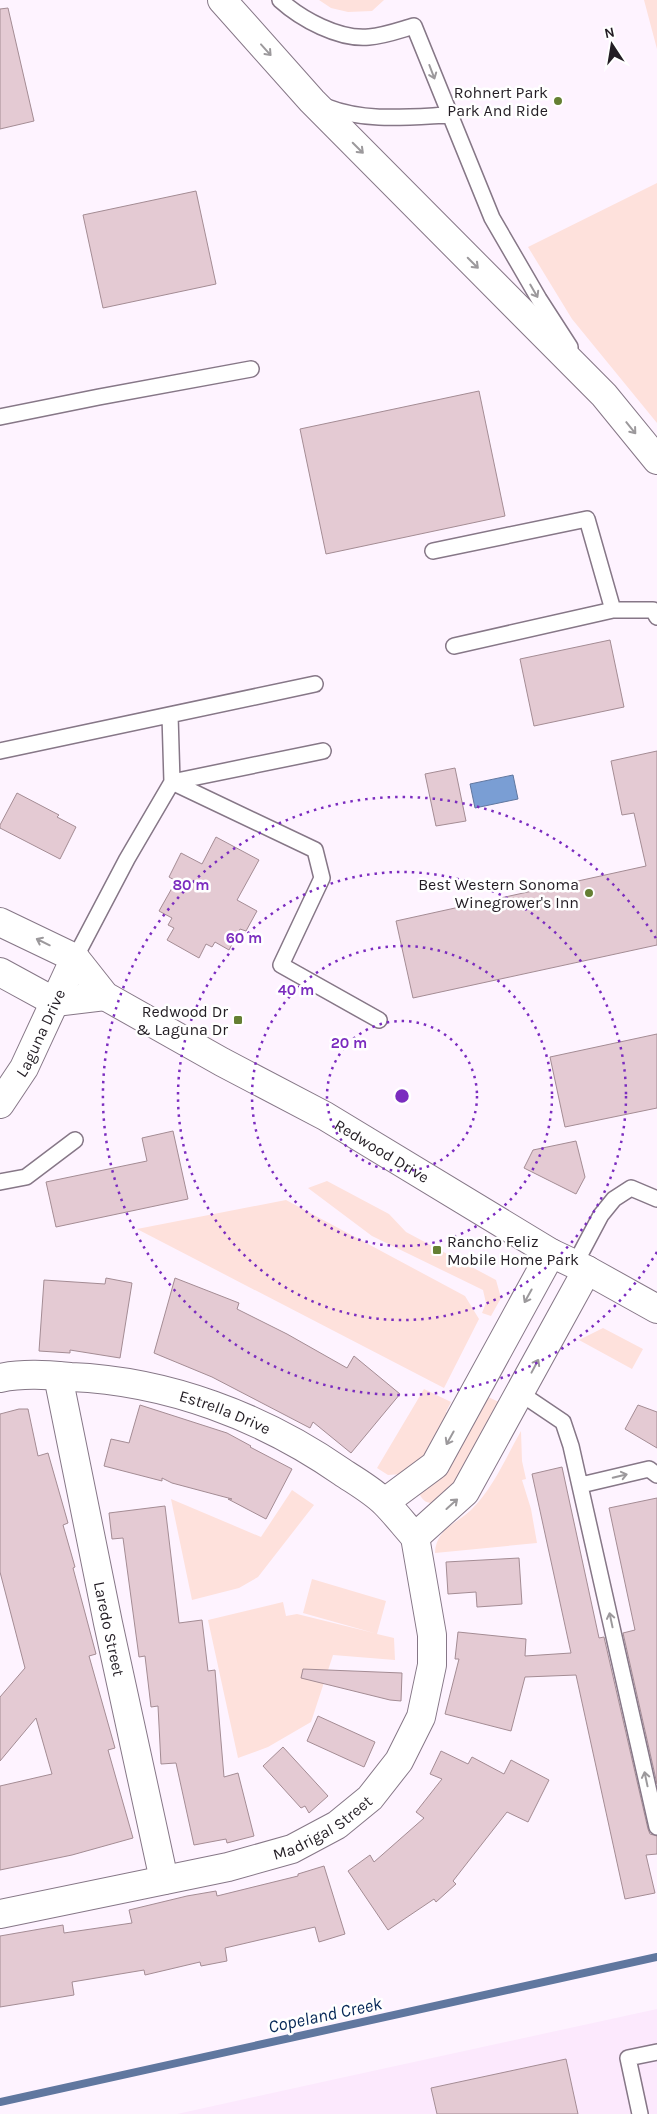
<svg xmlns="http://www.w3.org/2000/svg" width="657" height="2114" viewBox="0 0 657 2114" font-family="Karla,sans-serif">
  <rect width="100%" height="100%" fill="#fef3ff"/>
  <path fill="#fce9fd" d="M657,2009v105h-480l168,-37z"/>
  <path fill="#fee1dc" d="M319,0h65l-12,11 -24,1 -17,-4z
    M644,0h13v49z
    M657,183v240l-85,-104 -44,-72z
    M327,1181l62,33 17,18 90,48 5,18 -10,18 -9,-3 4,-10 -3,-13 -111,-54 -64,-48z
    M286,1200l179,96 14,23 -35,69 -307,-159z
    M603,1328l40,21 -11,20 -53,-29z
    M424,1389l27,13 -5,10 5,3 -22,37 -27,22 -14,1 -11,-7z
    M484,1395l17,8 -47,82 -19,18c-8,0 -12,-1 -16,-10z
    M521,1431l1,30 4,18 -4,1 9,29 6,34 -102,10c1,-24 21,-29 36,-43 22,-21 35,-53 50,-79z
    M292,1490l22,15 -56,72 -19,11 -47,12 -21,-101 90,38z
    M312,1579l74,22 -9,33 17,4 1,22 -62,-5 -22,67 -43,25 -30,11 -30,-138 75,-18 3,14 11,-2 77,19 -71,-20z"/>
  <path fill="#7a9ed4" stroke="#60779f" d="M513,775l5,24 -43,9 -5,-24z"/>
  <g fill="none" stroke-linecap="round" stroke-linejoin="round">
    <path stroke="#60779f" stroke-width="8" d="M0,2102l657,-145"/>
  </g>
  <path fill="#e4cad3" stroke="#a48c94" d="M8,8l26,113 -34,8v-120z
    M196,191l20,93 -113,24 -20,-93z
    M479,391l26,125 -179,38 -26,-125z
    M610,640l14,67 -90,19 -14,-67z
    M657,751v194l-244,53 -17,-77 250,-55 -12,-53 -12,2 -11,-54z
    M455,768l11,53 -30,5 -11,-52z
    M17,793l42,22 -2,2 19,10 -16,32 -60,-31v-3z
    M216,837l43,23 -22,40 20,11 -11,20 -6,-2 -11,21 -14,-8 -3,5 -6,-3 -7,14 -32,-18 7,-12 -6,-3 4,-7 -13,-7 17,-30 -7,-4 12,-24 21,11z
    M657,1034v74l-92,19 -15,-70z
    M173,1131l15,68 -132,28 -10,-45 101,-21 -5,-23z
    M576,1141l9,36 -9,17 -52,-26 9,-18z
    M106,1278l26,5 -12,75 -50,-8v3l-31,-2 5,-71 61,4z
    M175,1278l64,25 -2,6 50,25 60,34 7,-12 46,38 -49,59 -38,-31 -3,6 -98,-51 -58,-24z
    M140,1405l87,28 24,13 -1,1 42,22 -26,50 -38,-20h4l-60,-16 -10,-5v3l-58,-15 7,-27 18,4z
    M638,1405l19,7v36l-32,-19z
    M19,1409h9l10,47 10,-3 20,70 -5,2 12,42 -2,1 23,86 -7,2 26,92 -7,2 25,88 -61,17 -72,15v-84l52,-12 -16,-56 -36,43v-64l25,-29 -25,-96v-158z
    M562,1467l37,171 5,-1 44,192 2,5 7,2v18l-11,1 9,38 -30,6 -49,-224 -51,2 -14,54 -66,-17 14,-55h-4l3,-27 68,7 -1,17 46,-3 -39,-179z
    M657,1498v286l-34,-151 12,-3 -26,-122z
    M165,1506l14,117 23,-3 6,51 7,-1 9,107 14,-4 16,63 -27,7 -1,-4 -32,6 -18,-82 -15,1 -3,-58 -7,1 -6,-51 -6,1 -16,-119 -11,1 -3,-26z
    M519,1558l3,46 -45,3 -1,-15 -28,2 -2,-32z
    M303,1669l99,4 -1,28 -11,-1 -89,-22z
    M318,1716l57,26 -11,25 -57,-26z
    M283,1747l45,49 -19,17 -4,-7 -4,2 -38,-42z
    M441,1751l27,13 4,-7 32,17 7,-14 38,20 -21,42 -21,-10 -54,69 3,3 -20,18 -2,-3 -46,31 -40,-59 22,-16 4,7 50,-44 -8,-6 26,-33 -12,-5z
    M324,1866l21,68 -26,8 -4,-15 -90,21 2,13 -26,5 -1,-4 -55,13 -1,-5 -72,12 2,13 -74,12v-71l63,-11 1,8 68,-10 -3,-13 58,-14 29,-5 1,5 81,-20v-2z
    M566,2059l12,55h-141l-6,-26z"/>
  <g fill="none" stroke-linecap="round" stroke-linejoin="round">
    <g stroke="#867787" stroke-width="18">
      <path id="lane" d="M280,0c21,19 59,40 89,37 15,-1 31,-7 45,-11l78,192 47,81 31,48
        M327,107c38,15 81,10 122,8
        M0,417l99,-20 152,-28
        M433,551l154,-32 26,91h40l4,7
        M454,646l159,-36
        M170,715l2,67 151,-31
        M0,751l315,-67
        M75,958l52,-99 45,-77 143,68 7,28 -41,87 98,55
        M0,1182l26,-5 49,-37
        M575,1264l26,-49 13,-16 17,-11 26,11
        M520,1393l43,29 8,24 86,381
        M581,1485l68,-16 8,6
        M640,2114l-12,-56 29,-6"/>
    </g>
    <g stroke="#867787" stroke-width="30">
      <g id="street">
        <path id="s1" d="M0,1104l24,-36 51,-110"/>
        <path id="s2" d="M58,1376l50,247 56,257"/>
        <path id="s3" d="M0,1378c24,-5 47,-3 71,-1 97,4 192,40 271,95 15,10 31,19 43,31 11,11 20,23 30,34"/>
        <path d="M385,1502l50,-37 116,-212"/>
        <path d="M415,1537l50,-45 122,-222"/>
        <path id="s4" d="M0,1914l228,-47 64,-18 45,-24 33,-27 29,-37 22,-44 11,-52v-30l-17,-98"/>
      </g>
    </g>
    <g stroke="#867787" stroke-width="30">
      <g id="secondary">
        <path id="s5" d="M0,922l75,36 30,38 117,66 103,54 226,137 36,17 70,39"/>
        <path d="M0,972l55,30 50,-6"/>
      </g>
    </g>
    <g stroke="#867787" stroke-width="30">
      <path id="highway" d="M222,0l90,101 292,294 53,65"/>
    </g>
    <use href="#lane" stroke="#fff" stroke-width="15"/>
    <use href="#street" stroke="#fff" stroke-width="28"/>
    <use href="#secondary" stroke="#fff" stroke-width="28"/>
    <use href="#highway" stroke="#fff" stroke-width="28"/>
  </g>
  <defs><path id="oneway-shaft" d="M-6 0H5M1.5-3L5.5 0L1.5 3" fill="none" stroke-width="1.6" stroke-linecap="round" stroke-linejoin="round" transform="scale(1.25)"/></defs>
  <g stroke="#9c999c">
    <use href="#oneway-shaft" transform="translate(266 50) rotate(48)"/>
    <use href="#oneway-shaft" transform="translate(432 72) rotate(69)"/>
    <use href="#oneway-shaft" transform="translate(358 148) rotate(45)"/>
    <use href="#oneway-shaft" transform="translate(473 263) rotate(45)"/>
    <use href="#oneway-shaft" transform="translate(534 291) rotate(60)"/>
    <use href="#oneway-shaft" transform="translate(631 428) rotate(51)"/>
    <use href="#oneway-shaft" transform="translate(43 942) rotate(-154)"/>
    <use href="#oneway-shaft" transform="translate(528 1296) rotate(119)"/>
    <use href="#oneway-shaft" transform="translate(535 1366) rotate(-62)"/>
    <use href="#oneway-shaft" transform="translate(450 1438) rotate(119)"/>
    <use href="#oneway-shaft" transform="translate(620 1476) rotate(-14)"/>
    <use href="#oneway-shaft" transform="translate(452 1504) rotate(-42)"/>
    <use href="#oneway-shaft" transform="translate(611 1620) rotate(-102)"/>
    <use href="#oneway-shaft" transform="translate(646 1779) rotate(-102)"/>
  </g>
  <g fill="none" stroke="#7b2cbf" stroke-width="2.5" stroke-dasharray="2.5 5">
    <circle cx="402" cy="1096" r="75"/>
    <circle cx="402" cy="1096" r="150"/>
    <circle cx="402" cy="1096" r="224"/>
    <path d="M657 1252A299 299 0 1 1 657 940"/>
  </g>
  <g fill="#657f33" stroke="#fff" stroke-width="2">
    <circle cx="558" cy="101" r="5"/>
    <circle cx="589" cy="893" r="5"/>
    <rect x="233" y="1015" width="10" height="10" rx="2.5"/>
    <rect x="432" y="1245" width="10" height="10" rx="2.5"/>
  </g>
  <g text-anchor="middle" stroke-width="5" stroke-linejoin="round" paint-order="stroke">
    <g font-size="16" fill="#231d24" stroke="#fff" text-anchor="end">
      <text x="548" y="98">Rohnert Park<tspan x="548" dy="18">Park And Ride</tspan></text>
      <text x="579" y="890">Best Western Sonoma<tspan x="579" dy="18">Winegrower's Inn</tspan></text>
      <text x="228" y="1017">Redwood Dr<tspan x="228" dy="18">&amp; Laguna Dr</tspan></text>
      <text x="447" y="1247" text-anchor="start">Rancho Feliz<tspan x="447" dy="18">Mobile Home Park</tspan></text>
    </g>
    <g font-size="16" fill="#231d24" stroke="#fff">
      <text dy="6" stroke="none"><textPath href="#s1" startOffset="82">Laguna Drive</textPath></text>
      <text dy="6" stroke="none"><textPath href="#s5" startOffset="449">Redwood Drive</textPath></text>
      <text dy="6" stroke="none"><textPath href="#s3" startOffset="230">Estrella Drive</textPath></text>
      <text dy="6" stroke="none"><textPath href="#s2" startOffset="258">Laredo Street</textPath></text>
      <text dy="6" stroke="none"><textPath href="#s4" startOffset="336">Madrigal Street</textPath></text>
    </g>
    <g font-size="18" font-style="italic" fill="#062757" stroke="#fff">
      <text transform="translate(325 2015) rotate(-12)" y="6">Copeland Creek</text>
    </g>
  </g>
  <circle cx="402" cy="1096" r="8" fill="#7b2cbf" stroke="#fff" stroke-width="2.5"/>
  <g font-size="15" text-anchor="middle" font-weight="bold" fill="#7b2cbf" stroke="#fff" stroke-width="5" stroke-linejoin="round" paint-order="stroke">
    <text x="191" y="890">80 m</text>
    <text x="244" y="943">60 m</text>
    <text x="296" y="995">40 m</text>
    <text x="349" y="1048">20 m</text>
  </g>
  <g transform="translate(612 45) rotate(348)" stroke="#ffffff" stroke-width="4" paint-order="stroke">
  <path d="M0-4L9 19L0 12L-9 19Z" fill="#231d24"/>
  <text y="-8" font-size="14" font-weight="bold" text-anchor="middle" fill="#231d24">N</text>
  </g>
</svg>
